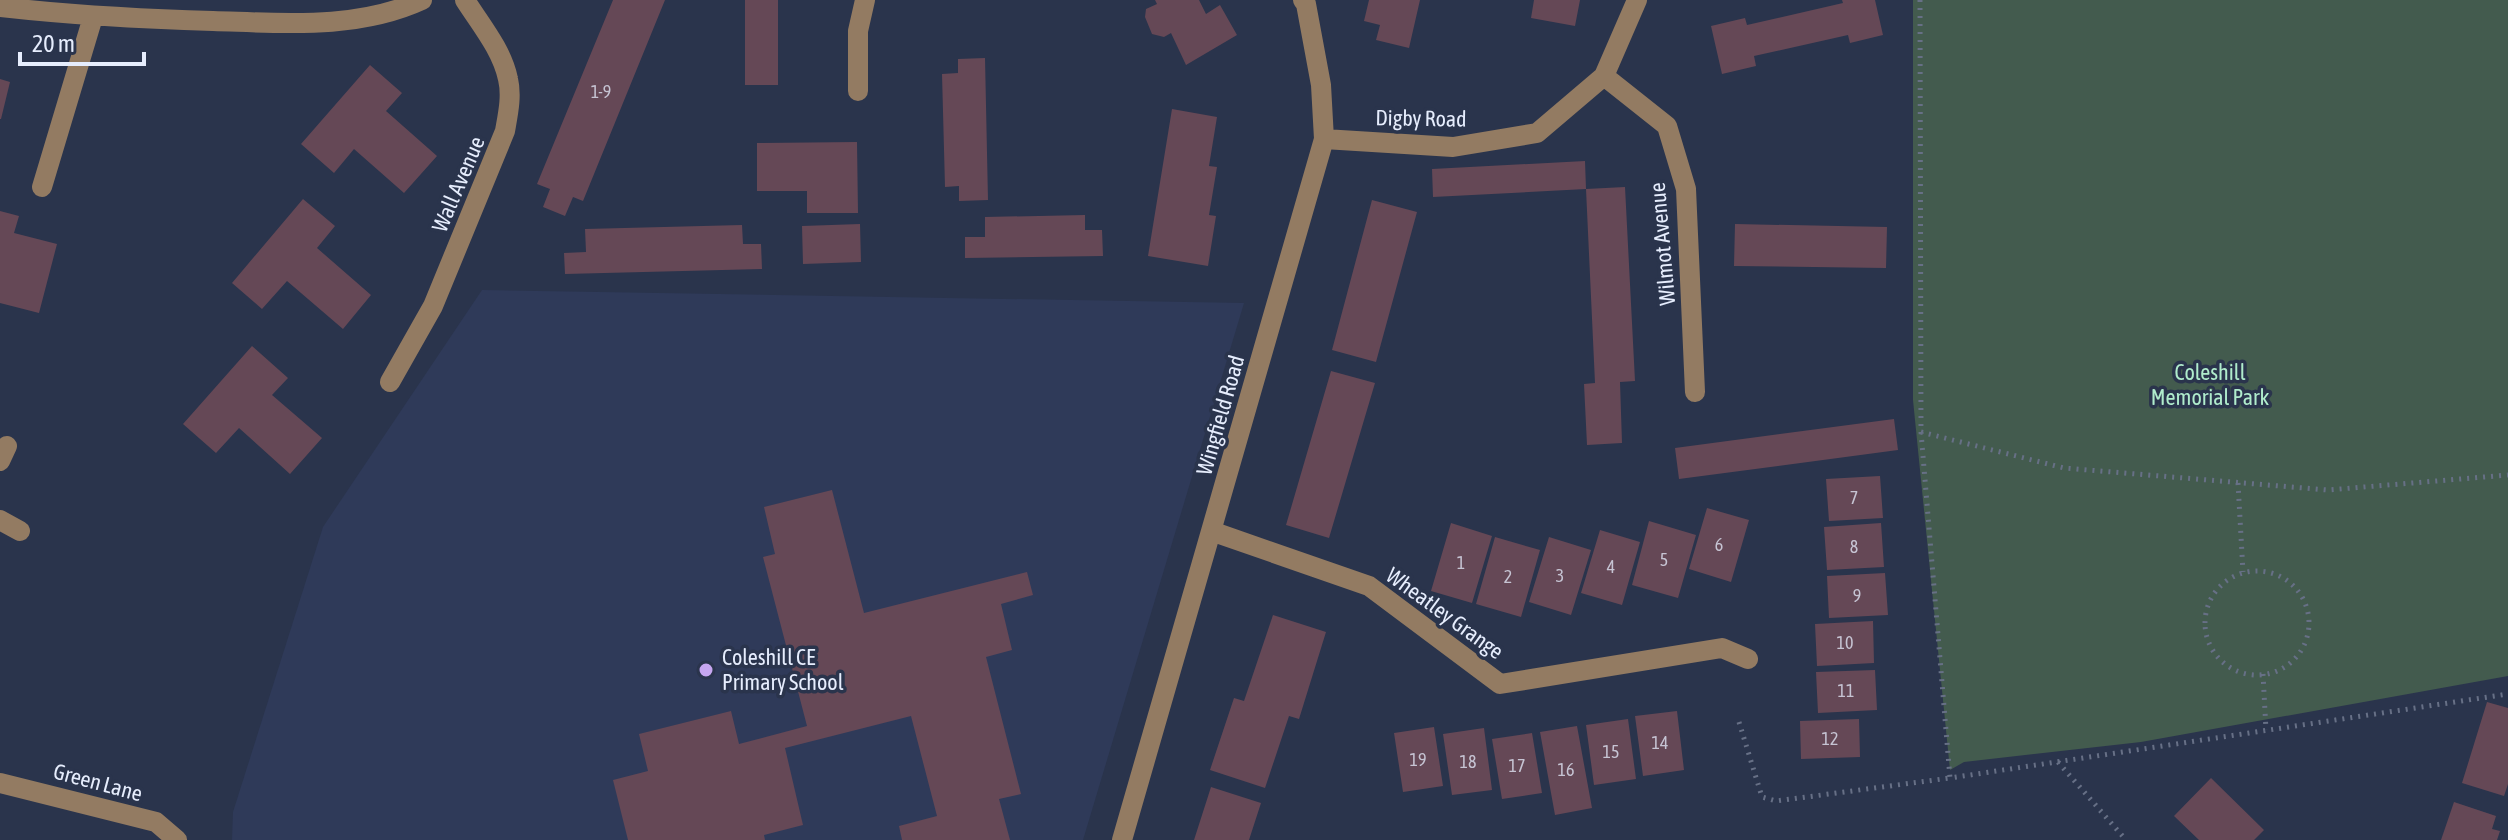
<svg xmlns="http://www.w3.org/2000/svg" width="2508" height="840" viewBox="0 0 2508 840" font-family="'Asap Condensed',sans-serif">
  <rect width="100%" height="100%" fill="#2a344c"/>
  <path fill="#2f3a59" d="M482,290l762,13 -161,537h-851l1,-28 90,-285z"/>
  <path fill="#435b4e" d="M1913,0h595v676l-367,66 -177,20 -14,8 -37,-370z"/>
  <path fill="#654856" d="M613,0h52l-82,201 -10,-4 -8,19 -22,-9 7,-18 -13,-5z
    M745,0h33v85h-33z
    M1155,0h44l7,14 14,-9 17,30 -51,30 -15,-32 -7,4 -12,-3 -7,-17 1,-8 11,-5z
    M1369,0h51l-11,48 -33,-8 4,-15 -16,-4z
    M1534,0h46l-5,26 -44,-8z
    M1842,0h33l8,35 -33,8 -2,-8 -94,21 2,10 -34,8 -11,-48 34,-8 2,7 96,-22z
    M985,58l3,142 -29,1v-15l-14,1 -3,-113 16,-1v-14z
    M370,65l32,28 -16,18 51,45 -33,37 -50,-44 -20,24 -33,-29z
    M0,79l10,3 -9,37h-1z
    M1172,109l45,8 -8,49 8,1 -8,48 7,1 -8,50 -60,-10z
    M857,142l1,71h-51v-22h-50v-48z
    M1585,161l1,28 -153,8 -1,-28z
    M1625,187l10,194 -15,1 2,61 -35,2 -3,-61 11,-1 -9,-194z
    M303,199l32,27 -18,22 54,47 -28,34 -56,-48 -25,28 -30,-26z
    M1372,200l45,12 -41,150 -44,-12z
    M0,211l19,5 -5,17 43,11 -18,69 -39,-10z
    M1085,215v15h17l1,26 -138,2v-21h20v-20z
    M860,224l1,38 -58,2 -1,-38z
    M1735,224l152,3 -1,41 -152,-2z
    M742,225l1,19h18l1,25 -197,5 -1,-21 22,-1 -1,-23z
    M252,346l36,32 -16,17 50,43 -32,36 -51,-46 -23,25 -33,-29z
    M1331,371l44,12 -46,155 -43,-13z
    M1894,419l4,31 -219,29 -4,-31z
    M1880,476l3,42 -54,3 -3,-42z
    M832,490l32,123 163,-41 6,23 -32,9 11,46 -26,7 35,137 -22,5 11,41h-108l-3,-14 38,-10 -26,-100 -126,32 18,77 -39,10 1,5h-137l-15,-60 35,-9 -9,-37 92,-23 8,33 68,-18 -44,-169 12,-3 -11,-47z
    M1707,508l42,12 -18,62 -42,-13z
    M1649,521l47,14 -18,63 -46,-13z
    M1451,523l41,13 -20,67 -41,-12z
    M1881,523l3,44 -57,3 -3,-43z
    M1600,530l40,12 -18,63 -41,-12z
    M1495,537l45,13 -19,67 -45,-13z
    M1549,537l42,13 -20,65 -42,-13z
    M1885,573l3,42 -59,3 -2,-42z
    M1273,615l53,17 -27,87 -10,-3 -24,72 -55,-18 24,-72 10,3z
    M1873,621l1,42 -57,3 -2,-42z
    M1875,670l2,40 -59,3 -2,-41z
    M2487,702l21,6v76l-4,12 -42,-13z
    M1677,711l7,59 -41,6 -8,-60z
    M1628,719l8,60 -42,6 -8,-60z
    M1859,719l1,38 -59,2 -1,-38z
    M1577,726l15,82 -37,7 -15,-83z
    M1434,727l9,59 -40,6 -9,-59z
    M1484,728l8,62 -40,5 -9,-61z
    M1532,733l10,60 -40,6 -10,-60z
    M2211,778l53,52 -10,10h-55l-25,-24z
    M1211,787l50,16 -12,37h-55z
    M2454,802l42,14 -4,13 8,2 -3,9h-56z"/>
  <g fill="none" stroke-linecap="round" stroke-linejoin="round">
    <path stroke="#677086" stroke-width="5" stroke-dasharray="2 6" stroke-linecap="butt" d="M1920,0l1,432 143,36 264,22 180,-15
      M1921,432l29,346 558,-84
      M2238,483l5,89
      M2205 623a52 52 0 1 1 104 0a52 52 0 1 1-104 0Z
      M2263,674l3,56
      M1739,722l23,75 14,4 174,-23
      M2058,762l68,78"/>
    <path stroke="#937b62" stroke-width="20" d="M0,7c71,8 141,12 213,14 70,2 144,9 209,-21
      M1604,76l63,50 19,63 9,203
      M858,91v-60l7,-31
      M1324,139l129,8 84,-14 67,-57 33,-76
      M42,187l51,-170
      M390,382l43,-76 72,-175c3,-17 7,-35 3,-52 -6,-29 -27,-54 -43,-79
      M0,461l7,-15
      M0,520l20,11
      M1211,531l158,55 131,98 222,-36 26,11
      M0,783l156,39 21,18
      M1122,840l202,-701 -3,-54 -15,-81 -3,-4"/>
  </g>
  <circle fill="#c6a6f0" stroke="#2a344c" stroke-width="3" cx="706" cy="670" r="8"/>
  <g text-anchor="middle" stroke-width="7" stroke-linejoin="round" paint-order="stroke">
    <g font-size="18" fill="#c6c4d3">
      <text x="601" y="98">1-9</text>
      <text x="1854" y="504">7</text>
      <text x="1719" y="551">6</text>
      <text x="1854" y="553">8</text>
      <text x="1664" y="566">5</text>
      <text x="1461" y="569">1</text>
      <text x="1611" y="573">4</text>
      <text x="1560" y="582">3</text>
      <text x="1508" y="583">2</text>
      <text x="1857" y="602">9</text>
      <text x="1845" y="649">10</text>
      <text x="1846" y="697">11</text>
      <text x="1830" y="745">12</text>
      <text x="1660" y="749">14</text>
      <text x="1611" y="758">15</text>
      <text x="1418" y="766">19</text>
      <text x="1468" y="768">18</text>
      <text x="1517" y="772">17</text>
      <text x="1566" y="776">16</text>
    </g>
    <g font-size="22" fill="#e6edfd" stroke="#2a344c">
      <text transform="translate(1421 118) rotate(1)" y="8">Digby Road</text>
      <text transform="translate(458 184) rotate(-67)" y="8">Wall Avenue</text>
      <text transform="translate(1662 244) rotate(-95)" y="8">Wilmot Avenue</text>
      <text transform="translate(1220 415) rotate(-74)" y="8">Wingfield Road</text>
      <text transform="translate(1445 613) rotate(36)" y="8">Wheatley Grange</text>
      <text transform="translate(98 782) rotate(15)" y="8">Green Lane</text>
    </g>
    <g font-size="22" fill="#b0eccc" stroke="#2a344c">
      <text x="2210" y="380">Coleshill<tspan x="2210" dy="25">Memorial Park</tspan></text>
    </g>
    <g font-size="22" fill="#e6edfd" stroke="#2a344c" text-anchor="start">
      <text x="722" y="665">Coleshill CE<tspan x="722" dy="25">Primary School</tspan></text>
    </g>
  </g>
  <path d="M20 52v12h124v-12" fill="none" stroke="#e6edfd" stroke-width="4"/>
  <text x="32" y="52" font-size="24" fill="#e6edfd" stroke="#2a344c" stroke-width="6" paint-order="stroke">20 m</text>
</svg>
